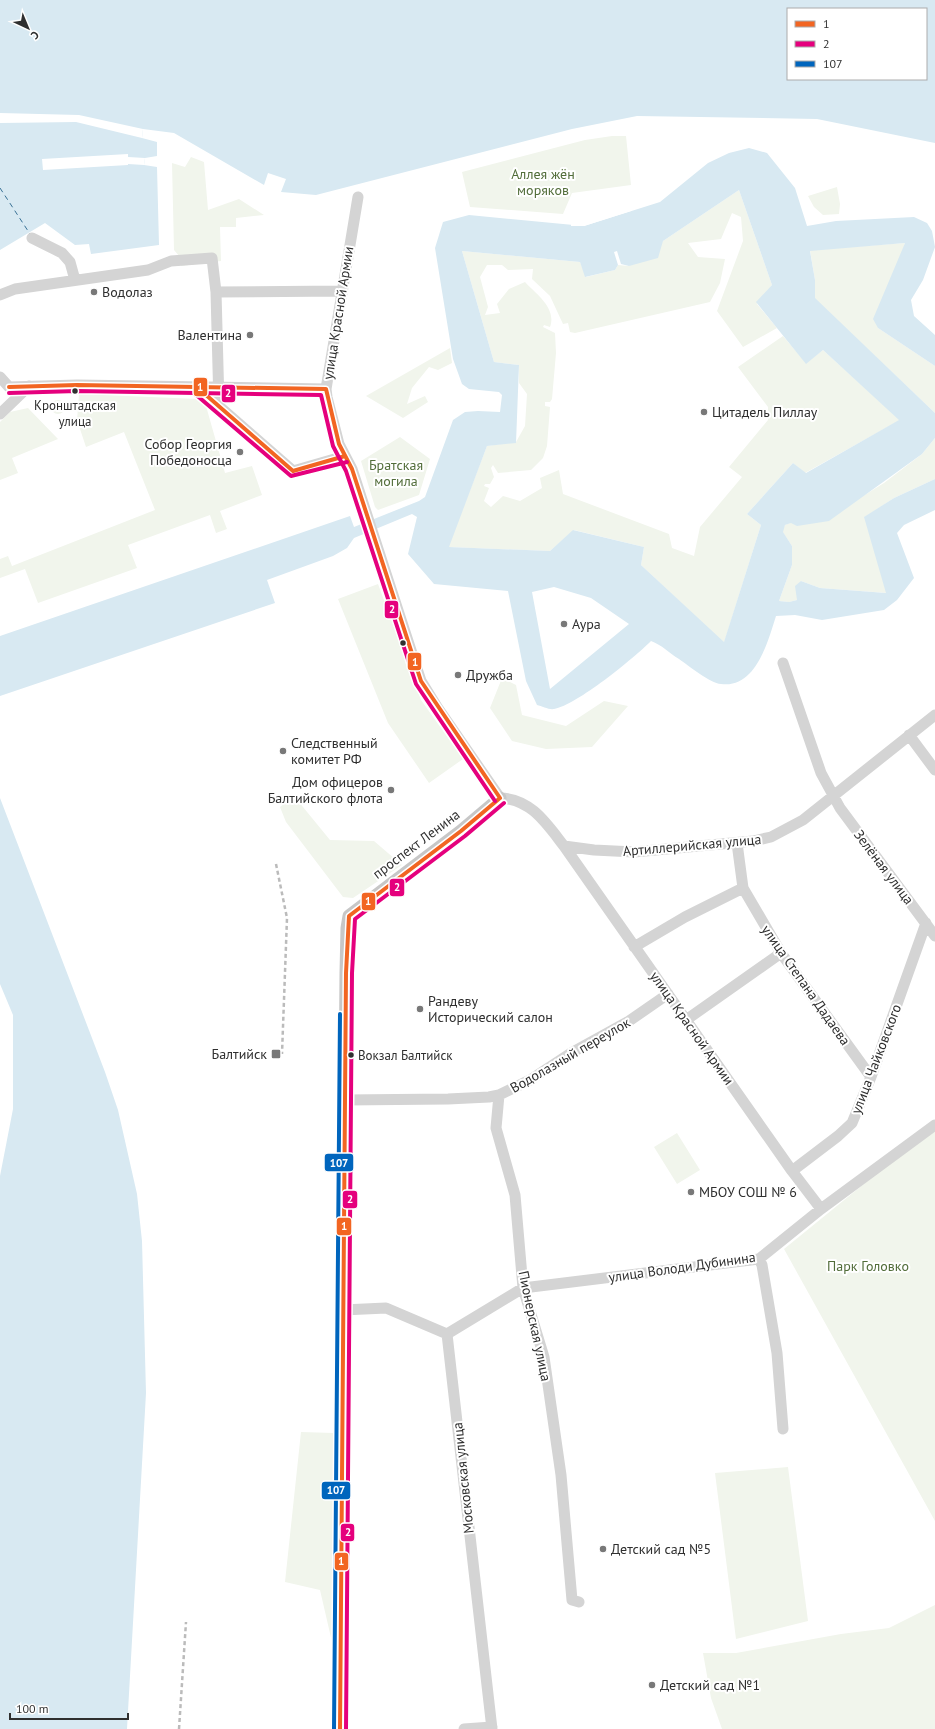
<svg xmlns="http://www.w3.org/2000/svg" width="935" height="1729" viewBox="0 0 935 1729" font-family="'PT Sans',sans-serif">
  <rect width="100%" height="100%" fill="#fff"/>
  <path fill="#f1f5ec" d="M612,136h14l5,49 -59,8 -9,21 -93,-7 -8,-35 123,-32z
    M191,157l13,5 4,48 31,-11 25,16 -28,3v9h-16l1,34 -40,5 -1,-9 -6,-7 -2,-87 13,4z
    M837,187l3,17 -1,10 -16,1 -9,-8 -6,-11z
    M739,190l33,95 -15,19 20,24 -34,19 -26,-36 26,-70 -2,-24 -9,-4 -11,26 -33,4 10,14 27,2 -5,24 -10,19 -135,31 -5,-1 -2,-9 -5,1 -13,-28 -18,-17 1,-10 -25,1 -6,-5h-15l-7,12 8,30 -3,8 15,-2 -3,-9 12,-15 16,-7c11,12 32,26 25,45l-6,-2 -1,2 12,6 1,20 -4,46 -2,3h-5v4l5,1 -3,39 -4,12 -12,12 -33,3 -5,-8 -2,3 3,9 -4,7h-5l-1,2 5,2 -5,13 7,6 12,-11 17,5 22,-13 -2,-10 19,-8 4,24 106,40 3,14 22,8 6,-29 42,-50 -13,-10 39,-47v-13l-30,-40 45,-31 23,27 17,-13 77,70 -95,53 -12,-10 -46,51 14,11 -37,118 -83,-78 3,-18 -70,-17 -24,21 -102,-4 39,-101 29,-4 9,-16 2,-32 -8,-11v-18l-25,-3 -32,-111 118,11 6,15 29,-7 3,-5 11,1 34,-25z
    M905,243l-27,85 57,38v47l-121,-115 1,-18 -5,-30z
    M450,348l2,15 -14,7 -9,-3 -17,21 -5,16 18,-8 3,6 -25,16 -37,-22z
    M79,394l119,5 8,7 19,67 27,-7 10,29 -42,16 7,18 -11,4 -6,-18 -82,30 9,23 -99,35 -13,-34 -25,9v-19l8,-3 4,10 143,-56 -31,-78 -38,15 -9,-27z
    M51 407a7 7 0 1 1 14 0a7 7 0 1 1-14 0Z
    M28,408l30,31 -46,19 6,15 -18,7v-58l10,-10z
    M400,437l30,22 -11,36 -41,15 -3,-3 -14,-46z
    M935,438v41l-41,19 -29,19 22,76 -67,-5 -19,-7 -4,19 -8,2 -10,-1 13,-36v-19l-10,-15 3,-6 78,-29 21,-13 38,-29z
    M378,584l43,116 42,59 -34,24 -41,-60 -50,-124z
    M502,678l14,7 6,30 44,11 38,-25 24,5 -36,41 -46,2 -34,-8 -22,-33z
    M294,796l36,44 44,1 28,24 -49,33 -10,-1 -57,-75 -6,-15z
    M935,1126v395l-151,-272z
    M677,1133l23,37 -23,14 -23,-37z
    M301,1432l33,1 -2,209 -12,-52 -35,-8z
    M788,1467l20,154 -72,18 -21,-166z
    M935,1605v124h-213l-11,-31 -8,-45h33l105,-19 48,-6z"/>
  <path fill="#d8e9f2" fill-rule="evenodd" d="M0,0h935v143l-118,-24 -180,-3 -65,13 -256,66 -35,-3 5,-13 -18,-6 -4,12 -90,-52 -31,-4 -1,9 15,4v14l-12,2 -1,7 13,2 2,78 -68,9 -2,-10 -14,1 -30,-22 -45,27zM788,9h138v70h-138z
    M749,148l18,5 28,35 12,38 29,-5 78,-4 13,6 5,8 3,16 -12,33 -12,20 3,16 21,19v31l-57,-38 -5,-9 32,-76 -95,8 5,29v18l120,115v25l-13,16 -93,67 -32,5 -6,-3 -6,2 -2,7 9,14v19l-13,36 10,1 8,-2 -2,-14 6,-5 19,7 66,5 -22,-76 30,-19 41,-19v31l-31,15 -7,8 17,45 -17,22 -13,10 -62,10 -27,-5 -19,1c-8,25 -20,73 -55,68 -11,-1 -32,-18 -42,-25 -10,-6 -17,-14 -28,-18 -17,17 -74,64 -97,68 -5,1 -12,-3 -17,-4l-11,-24 -18,-90 -74,-7 -26,-30 9,-37 -5,-3 -58,24 -7,10 -14,8 -66,24 8,23 -275,93v-60l350,-120 4,11 65,-26 6,-4 28,-77 12,-8 13,-1 22,1 2,-17 -3,-3 -30,-3 -7,-5 -9,-25 -18,-111 8,-26 26,-7 115,11 76,-24 48,-39 21,-10zM739,190l33,95 -16,17 50,62 17,-14 76,70 -93,53 -13,-10 -46,51 14,11 -37,117 -83,-77 3,-18 -71,-17 -23,21 -101,-4 38,-101 29,-3 3,-78 -25,-3 -32,-111 118,11 5,15 30,-7 3,-5 -4,-13 3,-1 4,13 8,2 29,-8 5,-17zM554,587l37,11 38,26 -79,65 -18,-97z
    M0,798l105,274 13,38 19,84 5,47 4,152 -19,336h-127v-553l13,-67v-94l-13,-31z"/>
  <path fill="#fff" d="M0,113l79,2 64,14 -1,9 -66,-16 -76,1z
    M128,154v3l17,1 -1,7 -16,-1v1l-85,5 -1,-11z
    M630,209l1,2 -47,15h-13v-2h13z"/>
  <g fill="none" stroke-linecap="round" stroke-linejoin="round">
    <path stroke="#397195" stroke-width="1" stroke-dasharray="5 4" stroke-linecap="butt" d="M0,188l30,46"/>
    <path stroke="#d4d4d4" stroke-width="11" d="M358,197l-32,192 1,8 12,47 13,25 69,212 16,26 63,91c31,1 46,25 64,48l228,325 29,38
      M32,238l30,15 8,9 5,18
      M216,292l126,-1
      M0,295l15,-6 133,-19 23,-9 41,-3 4,34 3,113
      M0,377l9,10 68,-2 249,4
      M198,388l95,83 52,-15
      M0,414l29,-28
      M783,663l38,110 19,35 95,128
      M909,735l26,35
      M737,843l6,45 38,65 90,124
      M564,846l30,4 40,2 119,-11 18,-4 32,-17 132,-105
      M634,947l51,-30 58,-29
      M686,1020l95,-67
      M499,1095l-3,33 19,67 8,93 21,69 17,118 11,125 7,2
      M345,1100l103,-1 41,-2 10,-2 31,-15 41,-27 58,-32 39,-27
      M792,1171l46,-35 14,-13 19,-46 55,-154
      M759,1259l3,6 15,88 6,76
      M343,1310l43,-2 61,26 45,395
      M447,1334l76,-46 236,-29 62,-50 114,-84
      M464,1729l28,-2"/>
    <path stroke="#c7c7c7" stroke-width="13" d="M340,1729l6,-756 1,-45 2,-12 112,-85 39,-33"/>
    <path stroke="#bbb" stroke-width="2.5" stroke-dasharray="4 3" stroke-linecap="butt" d="M276,864l11,54 -5,136
      M179,1729l7,-107"/>
    <g stroke="#fff" stroke-width="7">
      <path id="bus-1" d="M9,387l68,-2 249,4 13,55 13,25 69,212 79,117
        M198,388l95,83 52,-15
        M340,1729l6,-756 3,-57 112,-85 39,-33"/>
    </g>
    <g stroke="#fff" stroke-width="7">
      <path id="bus-2" d="M9,393l68,-2 244,4 12,51 13,25 70,213 79,117
        M194,393l97,83 56,-14
        M346,1729l6,-756 3,-54 110,-83 39,-33"/>
    </g>
    <g stroke="#fff" stroke-width="7">
      <path id="bus-3" d="M334,1729l6,-715"/>
    </g>
    <use href="#bus-1" stroke="#f26522" stroke-width="4"/>
    <use href="#bus-2" stroke="#e5007d" stroke-width="4"/>
    <use href="#bus-3" stroke="#0065bd" stroke-width="4"/>
  </g>
  <g fill="#787878" stroke="#fff" stroke-width="1.5">
    <circle cx="94" cy="292" r="4"/>
    <circle cx="250" cy="335" r="4"/>
    <circle cx="704" cy="412" r="4"/>
    <circle cx="240" cy="452" r="4"/>
    <circle cx="564" cy="624" r="4"/>
    <circle cx="458" cy="675" r="4"/>
    <circle cx="283" cy="751" r="4"/>
    <circle cx="391" cy="790" r="4"/>
    <circle cx="420" cy="1009" r="4"/>
    <rect x="271" y="1049" width="10" height="10" rx="2"/>
    <circle cx="691" cy="1192" r="4"/>
    <circle cx="603" cy="1549" r="4"/>
    <circle cx="652" cy="1685" r="4"/>
  </g>
  <g fill="#2f2f2f" stroke="#fff" stroke-width="1.5">
    <circle cx="75" cy="391" r="3.5"/>
    <circle cx="403" cy="643" r="3.5"/>
    <circle cx="351" cy="1055" r="3.5"/>
  </g>
  <g text-anchor="middle" stroke-width="4" stroke-linejoin="round" paint-order="stroke">
    <g font-size="13" fill="#2f2f2f" stroke="#fff">
      <text x="75" y="410">Кронштадская<tspan x="75" dy="16">улица</tspan></text>
      <text x="358" y="1060" text-anchor="start">Вокзал Балтийск</text>
    </g>
    <g font-size="14" fill="#526d3a" stroke="#fff">
      <text x="543" y="179">Аллея жён<tspan x="543" dy="16">моряков</tspan></text>
      <text x="396" y="470">Братская<tspan x="396" dy="16">могила</tspan></text>
      <text x="868" y="1271">Парк Головко</text>
    </g>
    <g font-size="14" fill="#2f2f2f" stroke="#fff" text-anchor="start">
      <text x="102" y="297">Водолаз</text>
      <text x="242" y="340" text-anchor="end">Валентина</text>
      <text x="712" y="417">Цитадель Пиллау</text>
      <text x="232" y="449" text-anchor="end">Собор Георгия<tspan x="232" dy="16">Победоносца</tspan></text>
      <text x="572" y="629">Аура</text>
      <text x="466" y="680">Дружба</text>
      <text x="291" y="748">Следственный<tspan x="291" dy="16">комитет РФ</tspan></text>
      <text x="383" y="787" text-anchor="end">Дом офицеров<tspan x="383" dy="16">Балтийского флота</tspan></text>
      <text x="428" y="1006">Рандеву<tspan x="428" dy="16">Исторический салон</tspan></text>
      <text x="267" y="1059" text-anchor="end">Балтийск</text>
      <text x="699" y="1197">МБОУ СОШ № 6</text>
      <text x="611" y="1554">Детский сад №5</text>
      <text x="660" y="1690">Детский сад №1</text>
    </g>
    <g font-size="14" fill="#2f2f2f" stroke="#fff">
      <text transform="translate(338 313) rotate(-81)" y="5">улица Красной Армии</text>
      <text transform="translate(416 844) rotate(-37)" y="5">проспект Ленина</text>
      <text transform="translate(692 845) rotate(-5)" y="5">Артиллерийская улица</text>
      <text transform="translate(884 867) rotate(53)" y="5">Зелёная улица</text>
      <text transform="translate(806 985) rotate(55)" y="5">улица Степана Дадаева</text>
      <text transform="translate(692 1028) rotate(55)" y="5">улица Красной Армии</text>
      <text transform="translate(570 1055) rotate(-30)" y="5">Водолазный переулок</text>
      <text transform="translate(876 1059) rotate(-69)" y="5">улица Чайковского</text>
      <text transform="translate(682 1267) rotate(-8)" y="5">улица Володи Дубинина</text>
      <text transform="translate(535 1326) rotate(78)" y="5">Пионерская улица</text>
      <text transform="translate(463 1478) rotate(-96)" y="5">Московская улица</text>
    </g>
  </g>
  <g stroke="#fff" stroke-width="1.5">
    <rect x="193" y="377" width="15" height="20" rx="4" fill="#f26522"/>
    <rect x="221" y="384" width="15" height="19" rx="4" fill="#e5007d"/>
    <rect x="384" y="600" width="15" height="19" rx="4" fill="#e5007d"/>
    <rect x="407" y="652" width="15" height="19" rx="4" fill="#f26522"/>
    <rect x="389" y="878" width="16" height="19" rx="4" fill="#e5007d"/>
    <rect x="361" y="892" width="15" height="19" rx="4" fill="#f26522"/>
    <rect x="324" y="1153" width="30" height="19" rx="4" fill="#0065bd"/>
    <rect x="342" y="1190" width="16" height="19" rx="4" fill="#e5007d"/>
    <rect x="336" y="1217" width="16" height="19" rx="4" fill="#f26522"/>
    <rect x="321" y="1481" width="30" height="19" rx="4" fill="#0065bd"/>
    <rect x="340" y="1523" width="15" height="19" rx="4" fill="#e5007d"/>
    <rect x="334" y="1552" width="15" height="19" rx="4" fill="#f26522"/>
  </g>
  <g font-size="11" text-anchor="middle" font-weight="bold" fill="#fff">
    <text x="200" y="391">1</text>
    <text x="228" y="397">2</text>
    <text x="392" y="613">2</text>
    <text x="415" y="666">1</text>
    <text x="397" y="891">2</text>
    <text x="368" y="905">1</text>
    <text x="339" y="1167">107</text>
    <text x="350" y="1203">2</text>
    <text x="344" y="1230">1</text>
    <text x="336" y="1494">107</text>
    <text x="348" y="1536">2</text>
    <text x="341" y="1565">1</text>
  </g>
  <rect x="787" y="8" width="140" height="72" fill="#ffffff" stroke="#acacac"/>
  <rect x="795" y="21" width="20" height="6" fill="#f26522" stroke="#acacac"/>
  <text x="823" y="28" font-size="12" fill="#2f2f2f">1</text>
  <rect x="795" y="41" width="20" height="6" fill="#e5007d" stroke="#acacac"/>
  <text x="823" y="48" font-size="12" fill="#2f2f2f">2</text>
  <rect x="795" y="61" width="20" height="6" fill="#0065bd" stroke="#acacac"/>
  <text x="823" y="68" font-size="12" fill="#2f2f2f">107</text>
  <g transform="translate(28 28) rotate(136)" stroke="#ffffff" stroke-width="3" paint-order="stroke">
  <path d="M0-3L7 15L0 10L-7 15Z" fill="#2f2f2f"/>
  <text y="-6" font-size="11" font-weight="bold" text-anchor="middle" fill="#2f2f2f">С</text>
  </g>
  <path d="M10 1713v6h118v-6" fill="none" stroke="#2f2f2f" stroke-width="2"/>
  <text x="16" y="1713" font-size="12" fill="#2f2f2f" stroke="#ffffff" stroke-width="3" paint-order="stroke">100 m</text>
</svg>
